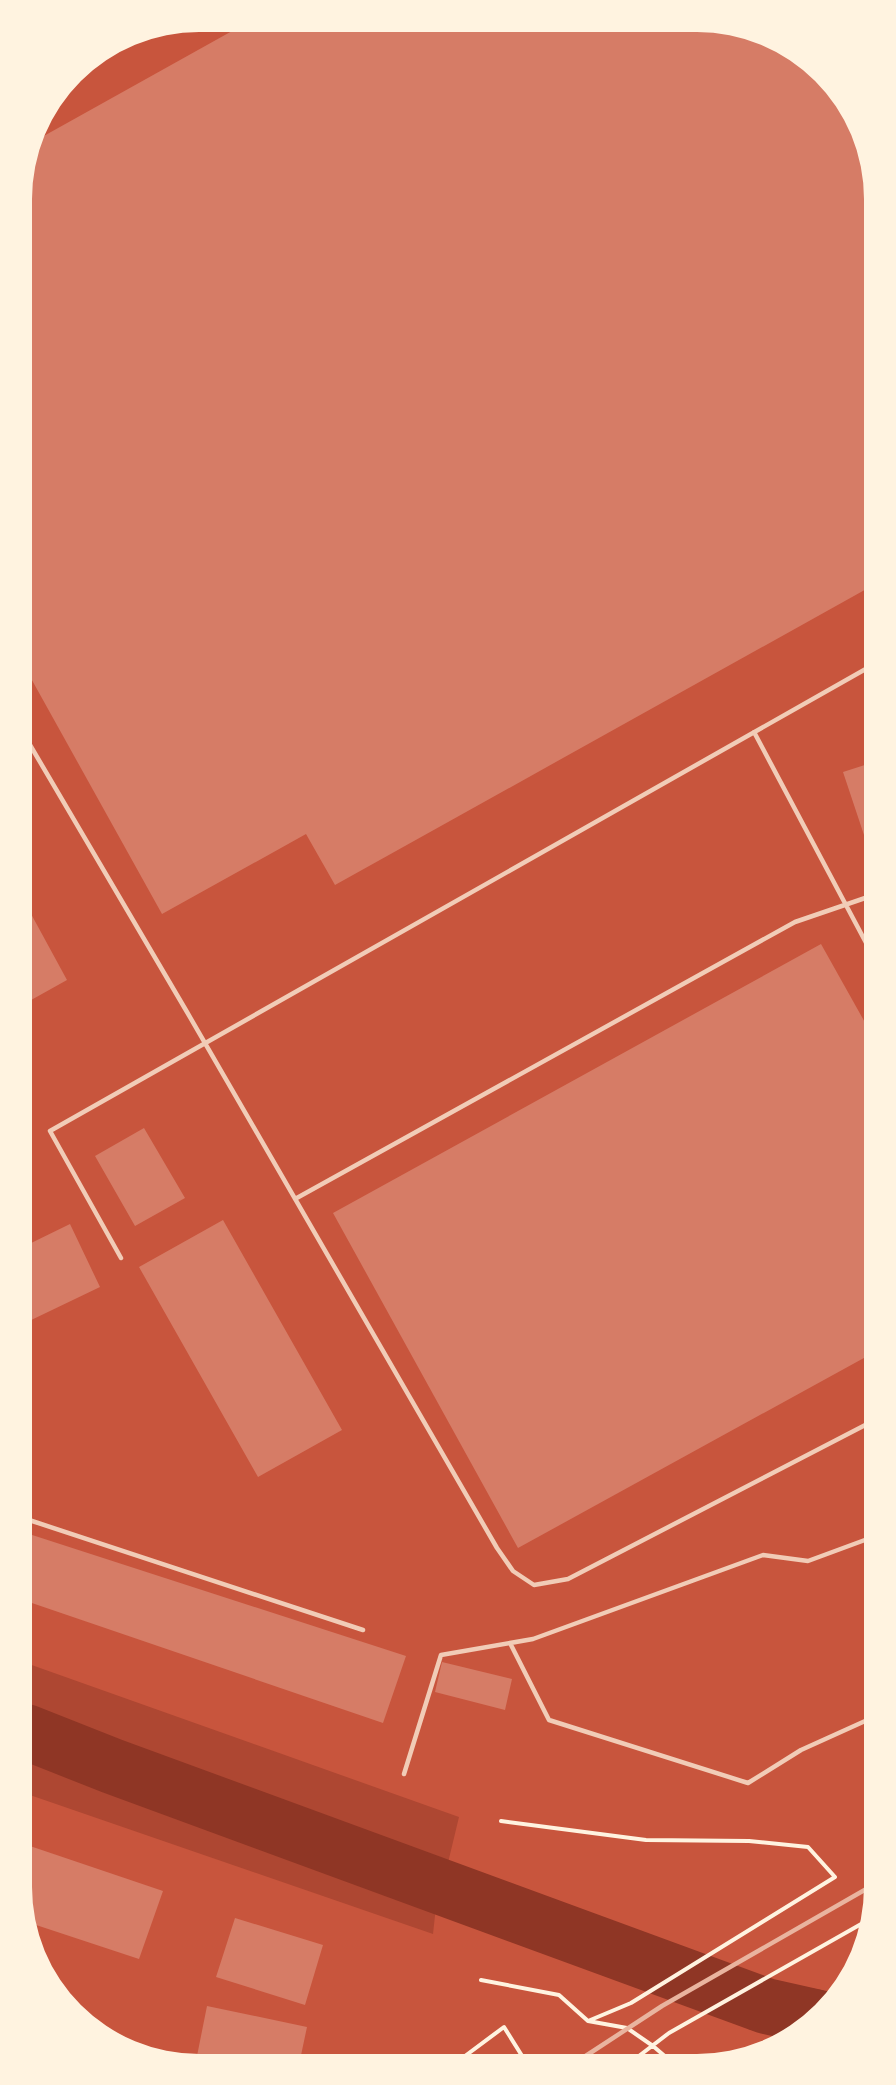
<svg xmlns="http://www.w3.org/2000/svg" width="896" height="2085" viewBox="0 0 896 2085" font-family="'Nunito Sans',sans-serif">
  <rect width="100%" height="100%" fill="#c8553d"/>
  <path fill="#ae4732" d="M26,1663l433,154 -12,50 -421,-160z
    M26,1738l411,159 -4,37 -406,-140z"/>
  <path fill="#8f3625" d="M793,1985l45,8 -7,10 -43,36 -40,-10 18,-23z"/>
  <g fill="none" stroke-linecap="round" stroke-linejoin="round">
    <path stroke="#8f3625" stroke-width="56" d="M26,1732l86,34 654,240 49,11"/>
  </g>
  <path fill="#d67c66" d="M250,21l482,3 45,15 46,34 46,80 1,434 -535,298 -29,-51 -144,80 -139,-250 -2,-478 12,-44z
    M871,763v70l-7,2 -21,-63z
    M24,901l43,79 -43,24z
    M821,944l51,91 1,318 -355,195 -185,-335z
    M144,1128l41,70 -50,28 -40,-70z
    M223,1220l119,210 -84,47 -119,-210z
    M70,1224l30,63 -75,36v-77z
    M26,1533l380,123 -23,67 -357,-122z
    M442,1662l70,17 -7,31 -70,-18z
    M27,1845l136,46 -24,68 -112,-37z
    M235,1918l88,27 -18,60 -89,-28z
    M207,2006l100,21 -7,33 -104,1z"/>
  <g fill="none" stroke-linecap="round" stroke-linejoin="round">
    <path stroke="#fff3e0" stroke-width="4" d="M501,1821l145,19 103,1 59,6 27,30 -204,126 -43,18
      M481,1980l78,15 29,26 39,7 26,18 14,12
      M461,2059l43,-32 20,32
      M635,2059l34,-26 201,-114"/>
    <path stroke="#f1ccb7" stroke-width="4.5" d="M78,69l70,-38
      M754,732l118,222
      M23,733l164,279 310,536 16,23 21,14 34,-6 305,-158
      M24,1080l2,-1
      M295,1199l500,-277 76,-26
      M121,1258l-71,-127 821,-465
      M26,1519l337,111
      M510,1643l39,77 199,63 53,-33 73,-33
      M404,1774l37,-119 92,-16 230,-84 45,6 65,-24"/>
    <path stroke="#e9b49f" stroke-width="4.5" d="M581,2059l81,-53 213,-122"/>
  </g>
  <path d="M0 0H896V2085H0ZM199 32H697A167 167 0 0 1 864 199V1887A167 167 0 0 1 697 2054H199A167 167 0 0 1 32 1887V199A167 167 0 0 1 199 32Z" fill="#fff3e0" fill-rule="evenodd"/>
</svg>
